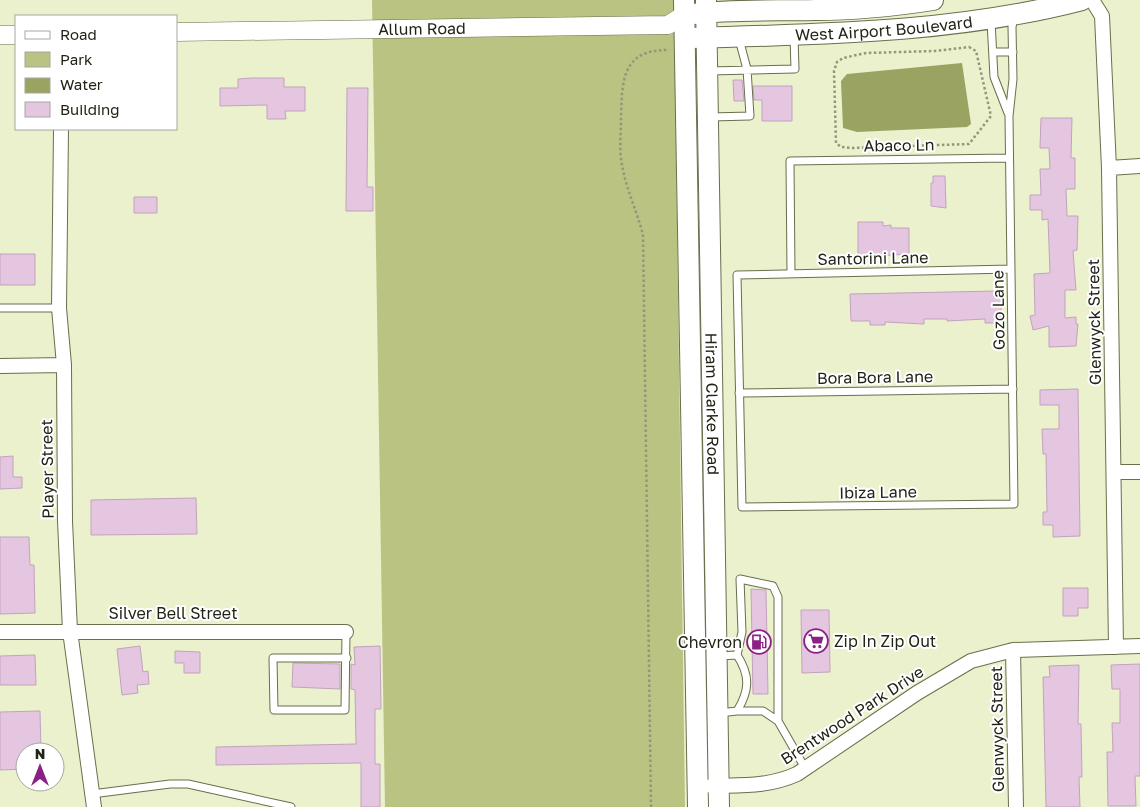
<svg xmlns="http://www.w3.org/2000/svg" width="1140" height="807" viewBox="0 0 1140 807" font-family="'Golos Text',sans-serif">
  <rect width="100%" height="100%" fill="#ebf1cc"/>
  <path fill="#bac381" d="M372,0h302l11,807h-300z"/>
  <path fill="#9aa361" d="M962,63l9,61 -4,3 -110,5 -14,-4 -2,-47 6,-7z"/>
  <path fill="#e4c6e0" stroke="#c1a3bd" d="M252,78h32v9h21v24h-20l1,8h-19v-14l-47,1v-18h18v-9z
    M733,80h9l2,21h-10z
    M753,86h39v35h-30v-21h-8z
    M347,88h21l-1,99h6v24h-27z
    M1041,118h31l-1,40h4v31h-9l1,27h11l-1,34 -4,1 3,39h-11v28l11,-1v7h2l-2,22 -27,1v-21l-16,4 -3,-14 5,-1 -1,-41 16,-1 -2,-54 -6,1v-10h-12v-15h11l-1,-26h10l-1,-21h-9z
    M933,176h12l1,32 -15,-2v-23h2z
    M134,197h23v16h-23z
    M858,222h25v4l8,-1v3h18v26l-51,3z
    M0,254h35v31h-35z
    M998,291v7l3,-1v26h-16v-4l-38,2v-2h-23v5l-39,-2v3h-15v-4h-19l-1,-27z
    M1078,389l2,147 -27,1v-12h-10v-13h4l-1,-58h-3l-1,-25h17v-24h-19v-15z
    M13,456v21h9v11l-22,1v-32z
    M196,498l1,36 -106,1v-35z
    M0,537h29l1,28h4l1,48 -35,1z
    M1063,588h25v20h-10v8h-15z
    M751,589l15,1 2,104h-15z
    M801,610h28l1,62 -28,1z
    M140,646l3,26 5,-1 1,13 -12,1 1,8 -16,2 -5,-46z
    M380,646l1,63h-6v55h5v43h-19v-44l-145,2v-18l140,-3 -1,-54 -4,-1v-25l4,1 -1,-18z
    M175,651l25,1v21h-16v-10h-9z
    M35,655l1,30h-36v-29z
    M293,663l47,1v25l-48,-2z
    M1140,664v112h-5l1,30h-28l-1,-54h6l-1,-29h8v-34h-8l-1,-24z
    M1079,665l-1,59h3l1,53h-3l1,30h-34l-3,-130h7l-1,-11z
    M40,711l1,41h-16v17l-25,1v-58z"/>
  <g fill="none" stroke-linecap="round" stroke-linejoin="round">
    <g stroke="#696e4c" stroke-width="9">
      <path id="service" d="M991,21l3,56 14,36
        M993,52h20
        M709,71l86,-2 -1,-32
        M711,117l39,-1 -3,-47 -8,-30
        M1011,269l-274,6 5,232 272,-3 -5,-388 4,-37 -1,-52 2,-11
        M791,273l-1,-112 219,-3
        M0,308h59
        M739,393l274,-4
        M346,632l-1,78h-71l-1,-52h74
        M737,655l5,-23 -2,-53 33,7 5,11v124l27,47
        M737,711h26l15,10
        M719,713l18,-2c13,-21 13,-36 0,-56l-18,1
        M92,794l78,-10h18l103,23"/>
    </g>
    <g stroke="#696e4c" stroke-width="16">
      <path id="minor" d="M1092,0l10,16 7,152 7,479
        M61,129l-2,179 5,57 1,156 5,110 24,176
        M1109,168l31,-2
        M0,366l64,-1
        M1114,472h26
        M0,632h346
        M1013,650l3,157
        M711,786c31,-1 57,1 86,-12l120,-81 54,-32 42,-11 127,-4"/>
    </g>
    <g stroke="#696e4c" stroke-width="19">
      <g id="tertiary">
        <path id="s1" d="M176,32l492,-7 16,-10"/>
        <path d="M0,35h16"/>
      </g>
    </g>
    <g stroke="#696e4c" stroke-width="22">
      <g id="secondary">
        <path d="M684,0l14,807"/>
        <path id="s2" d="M706,0l13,807"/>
        <path d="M693,14c40,-5 82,-3 122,-4 39,0 79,-4 118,-10"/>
        <path id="s3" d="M692,38c131,-4 263,-5 390,-38"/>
      </g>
    </g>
    <path stroke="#92967b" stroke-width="2.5" stroke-dasharray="2.5 2.5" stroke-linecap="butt" d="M969,47l7,4 15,65 -22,28 -118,4 -10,-1 -5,-4 -2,-72 3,-9 6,-4 23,-5 69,-2z
      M651,807l-8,-572c-6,-24 -17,-46 -21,-70 -3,-15 -1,-31 -1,-46 1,-37 0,-70 48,-69"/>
    <use href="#service" stroke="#fff" stroke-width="7"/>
    <use href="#minor" stroke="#fff" stroke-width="14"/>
    <use href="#tertiary" stroke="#fff" stroke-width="18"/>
    <use href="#secondary" stroke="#fff" stroke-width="20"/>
  </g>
  <defs>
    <g id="supermarket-ring" transform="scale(1.25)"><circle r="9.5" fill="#fff" stroke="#8b2186" stroke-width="1.5"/><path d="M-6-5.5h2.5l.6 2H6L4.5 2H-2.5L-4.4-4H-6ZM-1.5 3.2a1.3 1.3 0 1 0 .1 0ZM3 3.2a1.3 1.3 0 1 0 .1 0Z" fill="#8b2186"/></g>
    <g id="fuel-ring" transform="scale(1.25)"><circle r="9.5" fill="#fff" stroke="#8b2186" stroke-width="1.5"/><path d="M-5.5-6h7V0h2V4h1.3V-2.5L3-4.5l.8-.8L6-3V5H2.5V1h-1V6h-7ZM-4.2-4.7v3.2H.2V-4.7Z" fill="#8b2186"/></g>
  </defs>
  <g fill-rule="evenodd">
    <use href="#supermarket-ring" x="816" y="641"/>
    <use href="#fuel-ring" x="759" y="642"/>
  </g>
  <g text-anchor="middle" stroke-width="4" stroke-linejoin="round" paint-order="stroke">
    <g font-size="16" fill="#212315" stroke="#fff">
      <text dy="6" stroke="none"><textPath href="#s1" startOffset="246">Allum Road</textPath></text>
      <text dy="6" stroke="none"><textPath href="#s3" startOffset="192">West Airport Boulevard</textPath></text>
      <text transform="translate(899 145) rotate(-1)" y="6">Abaco Ln</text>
      <text transform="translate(873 258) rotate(-1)" y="6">Santorini Lane</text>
      <text transform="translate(998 310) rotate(-91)" y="6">Gozo Lane</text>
      <text transform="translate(1094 322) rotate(-91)" y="6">Glenwyck Street</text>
      <text transform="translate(875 377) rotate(-1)" y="6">Bora Bora Lane</text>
      <text dy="6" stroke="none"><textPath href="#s2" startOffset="404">Hiram Clarke Road</textPath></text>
      <text transform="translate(47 469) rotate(-91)" y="6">Player Street</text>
      <text transform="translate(878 492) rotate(-1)" y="6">Ibiza Lane</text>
      <text x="173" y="619">Silver Bell Street</text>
      <text transform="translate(852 715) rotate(-33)" y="6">Brentwood Park Drive</text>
      <text transform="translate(997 729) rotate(-91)" y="6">Glenwyck Street</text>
    </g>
    <g font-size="16" fill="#212315" stroke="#fff" text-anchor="start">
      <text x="834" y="647">Zip In Zip Out</text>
      <text x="742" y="648" text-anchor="end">Chevron</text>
    </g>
  </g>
  <rect x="15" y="15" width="162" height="115" fill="#ffffff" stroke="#a6a7a1"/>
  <rect x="25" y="31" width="25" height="8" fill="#ffffff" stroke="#a6a7a1"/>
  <text x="60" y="40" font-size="15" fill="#212315">Road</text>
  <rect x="25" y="52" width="25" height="15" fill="#bac381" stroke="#a6a7a1"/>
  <text x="60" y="65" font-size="15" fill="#212315">Park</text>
  <rect x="25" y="78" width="25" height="15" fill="#9aa361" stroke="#a6a7a1"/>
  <text x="60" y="90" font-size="15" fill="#212315">Water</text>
  <rect x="25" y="102" width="25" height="15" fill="#e4c6e0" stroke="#a6a7a1"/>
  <text x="60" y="115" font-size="15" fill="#212315">Building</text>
  <g transform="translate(40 767)"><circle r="24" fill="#ffffff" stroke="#a6a7a1"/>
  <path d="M0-4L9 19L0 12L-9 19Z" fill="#8b2186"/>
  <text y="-8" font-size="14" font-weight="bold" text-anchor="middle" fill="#212315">N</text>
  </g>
</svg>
